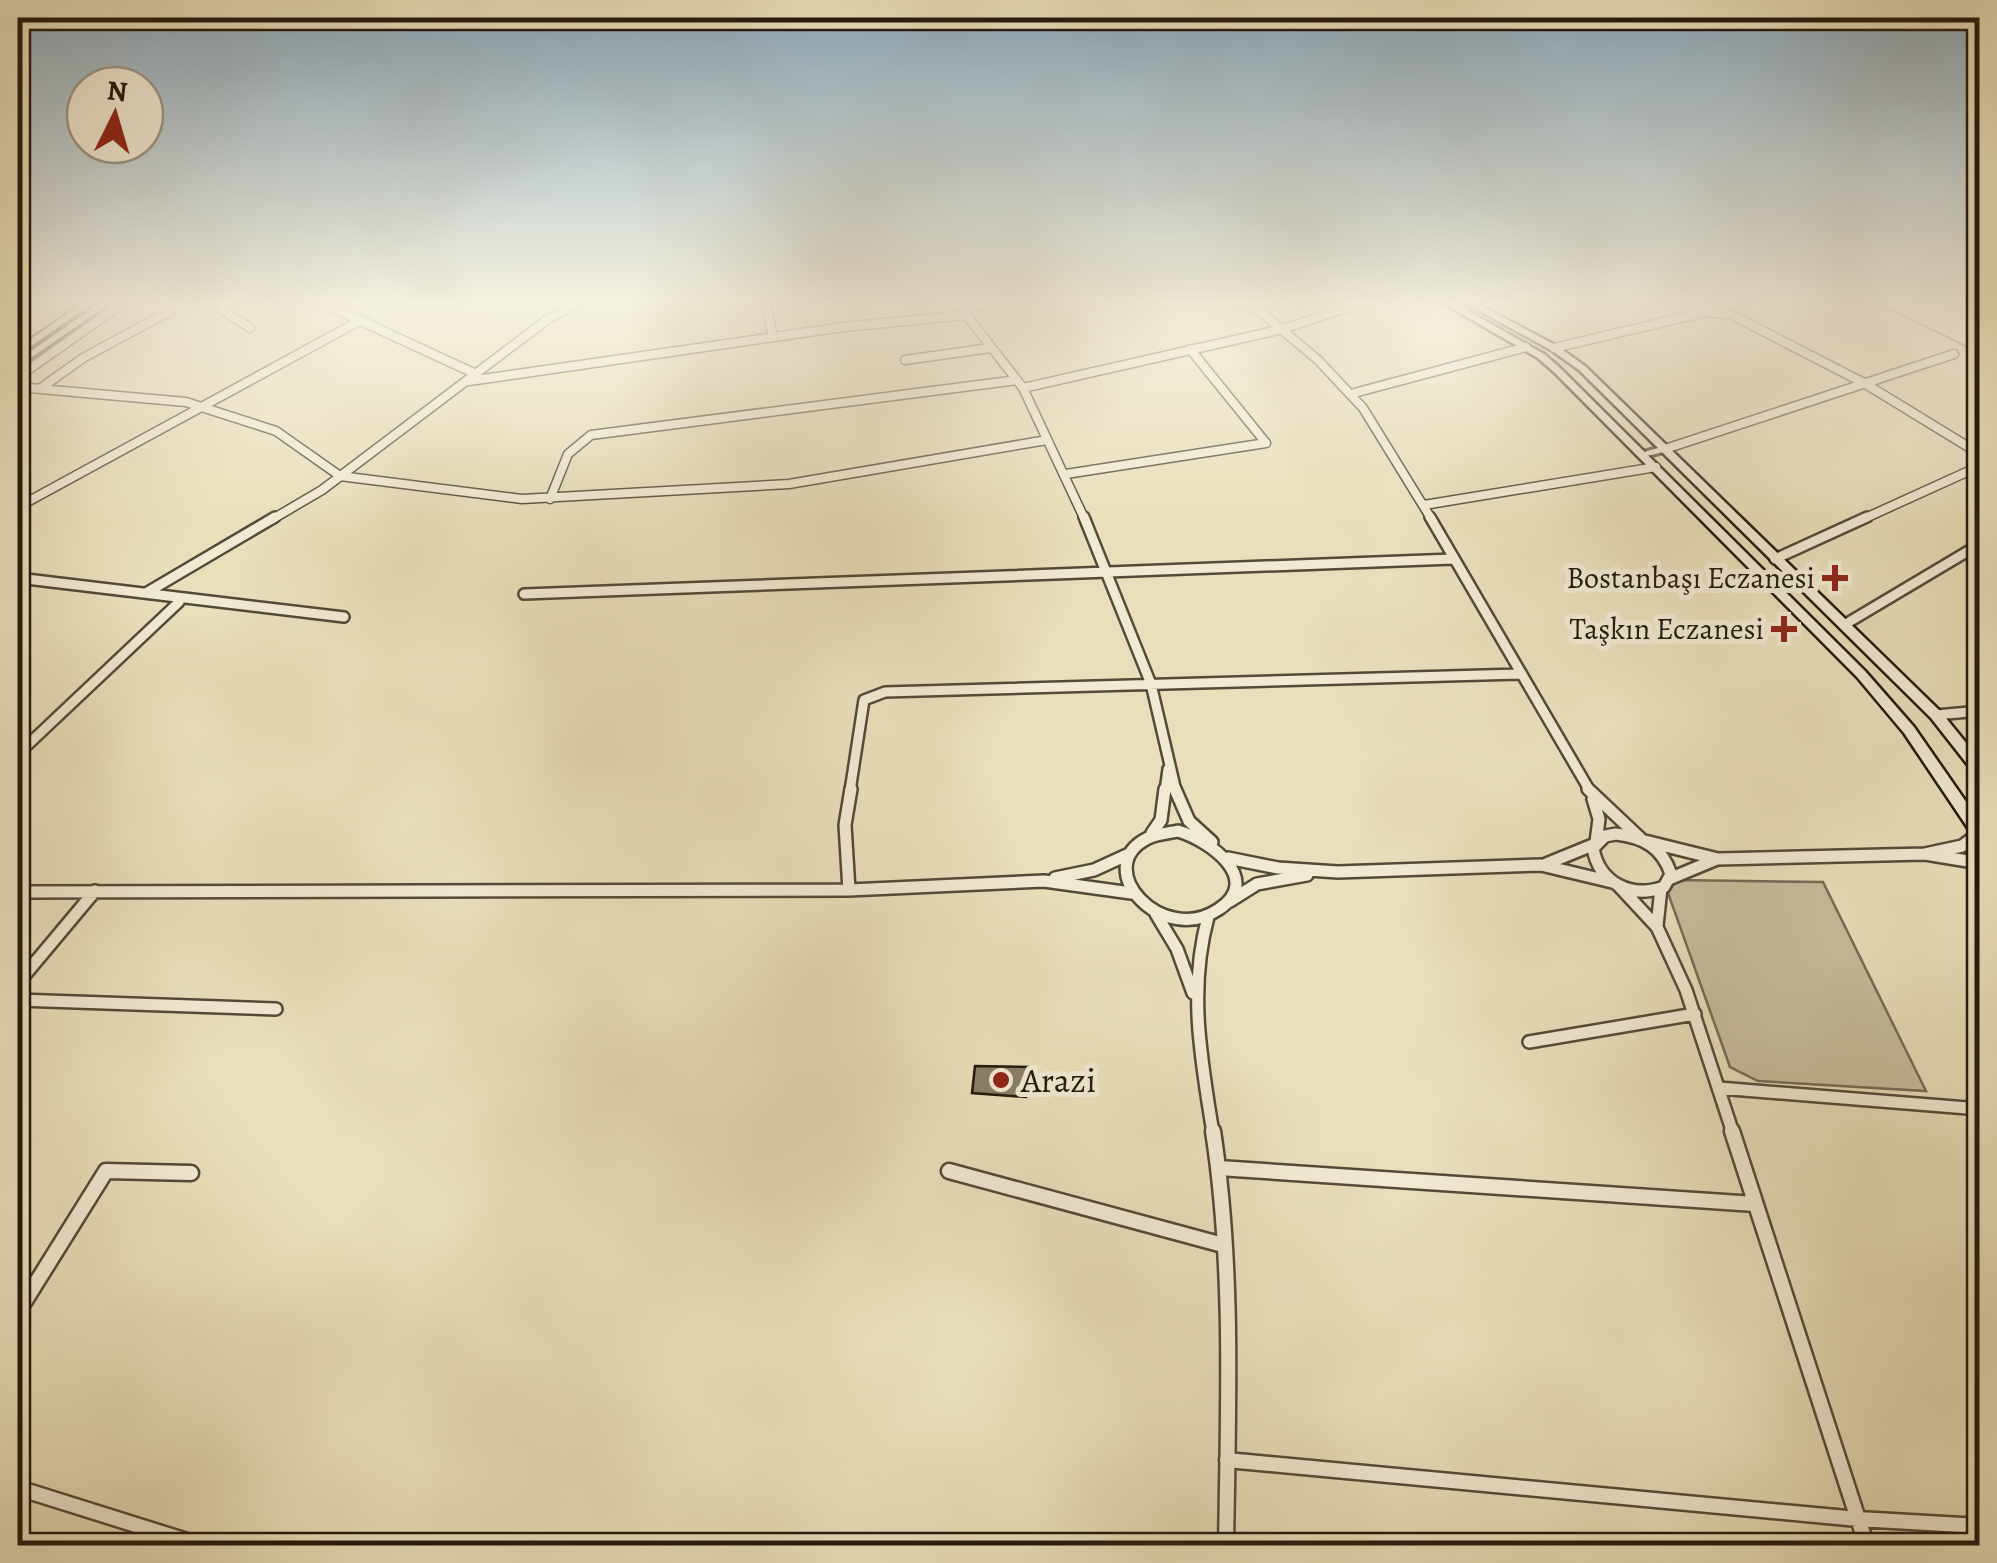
<svg xmlns="http://www.w3.org/2000/svg" width="1997" height="1563" viewBox="0 0 1997 1563" font-family="Alegreya,serif">
  <rect width="100%" height="100%" fill="#e9dfbb"/>
  <filter id="stains"><feTurbulence type="fractalNoise" baseFrequency=".002" numOctaves="4"/><feColorMatrix values="0 0 0 0 .2 0 0 0 0 .09 0 0 0 0 .02 0 0 0 .5 -.17"/></filter>
  <radialGradient id="worn" r=".72"><stop offset=".6" stop-color="#630" stop-opacity="0"/><stop offset="1" stop-color="#630" stop-opacity=".3"/></radialGradient>
  <path fill="#c7bd9d" stroke="#746b55" stroke-width="2.5" d="M1676,880l147,2 103,209 -168,-10 -28,-14 -62,-174z"/>
  <g fill="none" stroke-linecap="round" stroke-linejoin="round">
    <path stroke="#716852" stroke-width="2.5" d="M1877,303l103,50"/>
  </g>
  <path fill="#898067" stroke="#22190d" stroke-width="2.5" d="M975,1066l55,1 -4,30 -54,-4z"/>
  <g fill="none" stroke-linecap="round" stroke-linejoin="round">
    <g stroke="#544a38" stroke-width="11">
      <path id="minor-far3" d="M222,303l-1,6 29,19
        M322,303l154,71
        M766,303l7,34
        M957,303l66,85 62,132
        M1250,303l68,57 45,48 69,112
        M962,310l27,-7
        M1554,348l152,-36 26,3 132,68 116,71
        M1190,349l76,94
        M905,360l85,-12
        M18,377l105,-74
        M469,381l375,-54 122,-12
        M18,387l168,15 90,29 64,45 182,23 267,-15 258,-44
        M41,388l42,-30 102,-55
        M1023,388l260,-59 77,-26
        M1354,393l172,-46
        M1665,449l289,-95
        M1066,474l200,-31
        M550,499l18,-45 23,-19 426,-55
        M1424,505l232,-38
        M18,507l343,-187
        M271,520l51,-30 226,-171 31,-16
        M1861,520l119,-54"/>
    </g>
    <g stroke="#544a38" stroke-width="14">
      <path id="minor-far2" d="M1084,517l67,167 25,107
        M1430,517l160,274
        M1775,559l92,-42
        M18,578l326,39
        M146,593l129,-76
        M524,594l929,-35
        M1844,625l136,-81
        M1936,715l44,-4
        M18,754l161,-152
        M850,791l14,-91 21,-8 634,-18
        M1165,791l3,-22"/>
    </g>
    <g stroke="#544a38" stroke-width="16">
      <path id="minor-far1" d="M1175,789l14,32 23,21
        M1588,789l52,49
        M1593,799l6,20 -3,23
        M1178,831c31,9 86,48 41,78 -57,39 -130,-42 -71,-71 8,-4 21,-5 30,-7z
        M1152,833l9,-13 4,-31
        M1616,834c27,3 46,13 55,40l-7,13c-33,12 -65,-4 -71,-39l12,-12z
        M1975,836l-13,10 -37,8 55,9
        M1645,841l73,18 207,-5
        M1228,858l50,10 60,4 203,-7 71,17
        M1546,864l49,-20
        M1055,878l39,-8 35,-16
        M1669,879l48,-20
        M1618,885l39,42 29,63 47,143
        M849,890l-4,-65 6,-36
        M18,892l831,-2 195,-9 87,12
        M1230,901l27,-17 50,-9
        M1156,914l21,35 16,44
        M1208,917c-20,73 -7,142 5,216
        M1657,926l4,-38
        M18,983l77,-92
        M18,1000l258,9
        M1529,1042l166,-28
        M1719,1088l261,21"/>
    </g>
    <g stroke="#544a38" stroke-width="19">
      <path id="minor" d="M1213,1131c21,136 15,278 13,415
        M1732,1131l126,388 122,7
        M1219,1168l536,36
        M949,1171l274,74
        M18,1312l88,-141 85,2
        M1227,1460l631,59 9,27
        M18,1488l185,58"/>
    </g>
    <g stroke="#544a38" stroke-width="6">
      <path id="tertiary" d="M1665,446l5,3 -2,2 -26,6 -5,-3z"/>
    </g>
    <g stroke="#22190d" stroke-width="5">
      <path id="secondary" d="M83,303h10l-75,52v-7z
        M100,303h10l-92,64v-7z
        M1443,303h11l90,51 16,14 305,303 49,56 66,95v34l-5,-2 -7,-18 2,-5 -66,-98 -47,-56 -303,-305 -16,-14z
        M1465,303h11l81,43 28,20 356,346 39,48v15l-5,-1 -44,-56 -352,-348 -28,-20z"/>
    </g>
    <use href="#minor-far3" stroke="#f1ead3" stroke-width="8"/>
    <use href="#minor-far2" stroke="#f1ead3" stroke-width="9"/>
    <use href="#minor-far1" stroke="#f1ead3" stroke-width="11"/>
    <use href="#minor" stroke="#f1ead3" stroke-width="14"/>
    <use href="#tertiary" fill="#f1ead3" fill-rule="evenodd"/>
    <use href="#secondary" fill="#f1ead3" fill-rule="evenodd"/>
  </g>
  <linearGradient id="sky" x2="0" y2="1"><stop stop-color="#8daabe"/><stop offset="0.58" stop-color="#f5f1e0"/><stop offset="1" stop-color="#f5f1e0" stop-opacity="0"/></linearGradient>
  <rect width="1997" height="522" fill="url(#sky)"/>
  <g fill="#8f2418" stroke="#f1ead3" stroke-width="4">
    <path d="M1830 563h10v10h10v10h-10v10h-10v-10h-10v-10h10z"/>
    <path d="M1779 614h10v10h10v10h-10v10h-10v-10h-10v-10h10z"/>
    <circle cx="1001" cy="1080" r="10"/>
  </g>
  <g text-anchor="middle" stroke-width="10" stroke-linejoin="round" paint-order="stroke">
    <g font-size="30" fill="#22190d" stroke="#f1ead3" text-anchor="end">
      <text x="1815" y="588">Bostanbaşı Eczanesi</text>
      <text x="1764" y="639">Taşkın Eczanesi</text>
    </g>
    <g font-size="35" fill="#22190d" stroke="#f1ead3" text-anchor="start">
      <text x="1021" y="1092">Arazi</text>
    </g>
  </g>
  <rect width="1997" height="1563" fill="none" stroke="#e9dfbb" stroke-width="60"/>
  <rect x="20" y="20" width="1957" height="1523" fill="none" stroke="#22190d" stroke-width="5"/>
  <rect x="30" y="30" width="1937" height="1503" fill="none" stroke="#22190d" stroke-width="2.5"/>
  <g transform="translate(115 115) rotate(5)"><circle r="48" fill="#f1ead3" stroke="#9e9684" stroke-width="2.5"/>
  <path d="M0-8L18 38L0 25L-18 38Z" fill="#8f2418"/>
  <text y="-15" font-size="28" font-weight="bold" text-anchor="middle" fill="#22190d">N</text>
  </g>
  <rect width="100%" height="100%" filter="url(#stains)"/>
  <rect width="100%" height="100%" fill="url(#worn)"/>
</svg>
